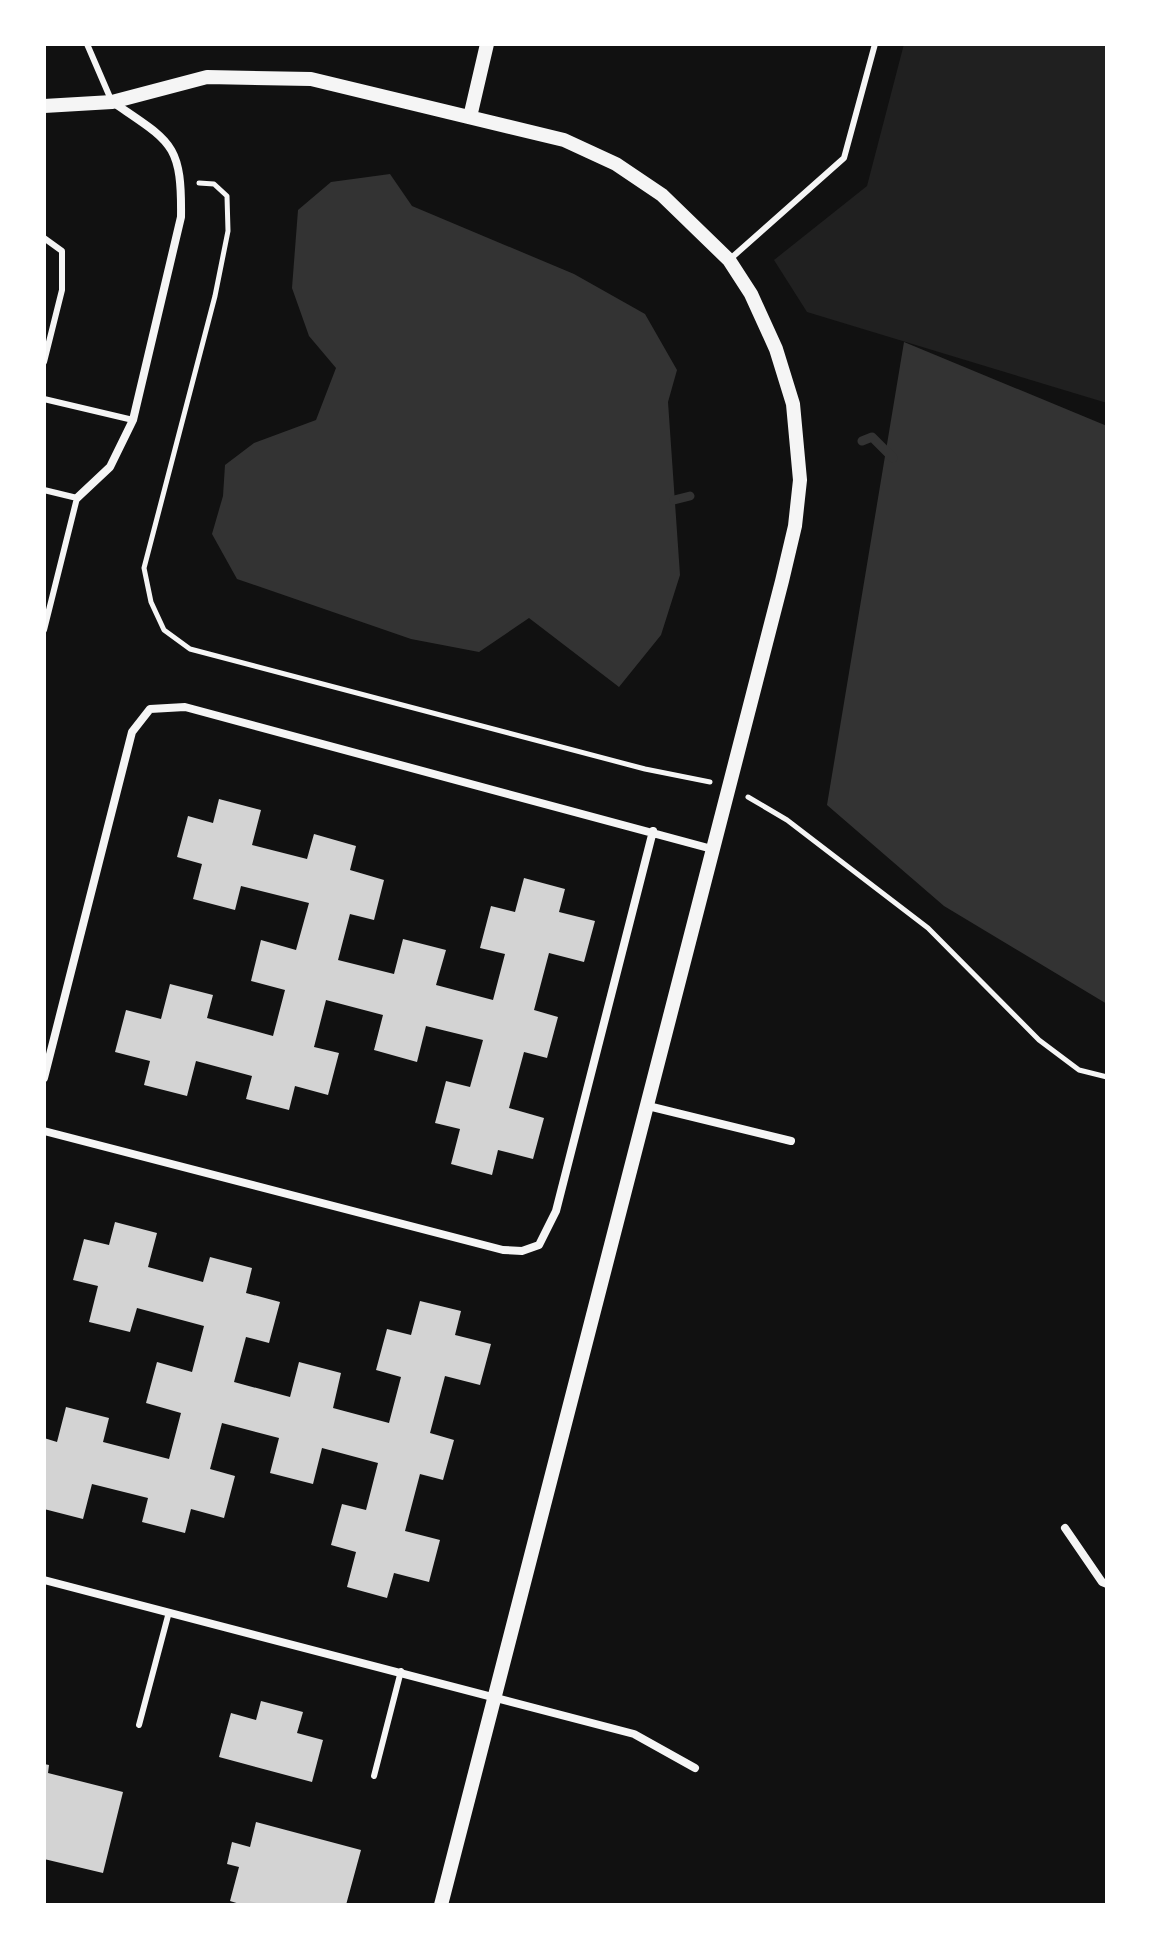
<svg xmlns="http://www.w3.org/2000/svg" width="1151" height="1949" viewBox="0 0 1151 1949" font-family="Lora,serif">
  <rect width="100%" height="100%" fill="#111"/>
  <path fill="#202020" d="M904,44h203v359l-300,-91 -33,-52 93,-74z"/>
  <path fill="#333" d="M390,174l22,32 162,68 71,40 32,56 -9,32 12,173 -19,60 -42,52 -90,-69 -50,34 -68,-13 -174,-60 -25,-45 11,-38 2,-31 29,-22 62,-23 20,-52 -27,-32 -17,-48 6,-78 33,-28z
    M904,342l203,84v578l-163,-98 -117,-101z"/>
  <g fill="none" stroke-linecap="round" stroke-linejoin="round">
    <path stroke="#333" stroke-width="9" d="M862,441l10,-4 21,21
      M674,500l16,-4"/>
  </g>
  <path fill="#d3d3d3" d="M219,799l42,11 -9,35 55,14 7,-25 42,12 -6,24 34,10 -10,40 -24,-6 -12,46 56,14 9,-35 43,11 -10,35 57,15 12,-46 -25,-6 11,-42 24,6 9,-34 41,11 -6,23 36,9 -11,41 -35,-9 -15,57 24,7 -11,41 -23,-6 -15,56 35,10 -11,41 -35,-9 -6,25 -41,-11 9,-35 -25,-6 11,-42 24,6 13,-47 -57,-14 -9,36 -43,-12 9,-35 -57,-15 -12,47 25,6 -11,42 -33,-9 -6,24 -43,-11 6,-23 -56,-15 -9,35 -43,-11 6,-24 -35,-9 11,-42 35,9 9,-35 43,11 -6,23 66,18 12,-46 -34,-9 10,-41 35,10 13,-47 -68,-17 -6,24 -42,-11 9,-35 -25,-7 11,-41 25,7z
    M115,1222l42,11 -9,34 55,15 7,-25 42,11 -6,25 34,9 -11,41 -23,-6 -12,45 56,15 9,-35 42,11 -8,35 56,15 12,-46 -25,-7 11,-41 24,6 9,-34 41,10 -6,24 36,9 -11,41 -35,-9 -15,57 24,7 -11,40 -23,-6 -15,57 35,9 -11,42 -35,-9 -7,25 -40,-11 9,-35 -25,-7 11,-41 24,6 12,-47 -56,-15 -9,36 -43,-11 9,-35 -57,-15 -12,46 25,7 -11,42 -33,-9 -6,24 -43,-11 6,-24 -56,-14 -9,35 -39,-10v-71l13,4 9,-35 43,11 -6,24 66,17 12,-46 -35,-10 11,-41 35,10 12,-46 -67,-18 -7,24 -41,-10 9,-36 -25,-6 11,-41 25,6z
    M261,1701l42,11 -6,21 26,7 -11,42 -93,-25 12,-44 25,7z
    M44,1764l5,1 -1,8 75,19 -20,81 -59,-14z
    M256,1822l105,28 -15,55h-103l-13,-4 9,-34 -12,-3 5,-22 18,5z"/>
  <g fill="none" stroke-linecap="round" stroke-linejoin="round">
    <path stroke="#f5f5f5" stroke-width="5" d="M199,183l15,1 13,12 1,35 -13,65 -71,272 7,34 13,28 26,19 455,120 65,13
      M748,797l39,23 141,108 111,112 40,30 28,7"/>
    <path stroke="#f5f5f5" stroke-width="6" d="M87,44l25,58
      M44,238l18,13v39l-18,72
      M729,260l115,-102 31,-114
      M44,399l89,21
      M44,490l33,8 -33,132
      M139,1725l30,-113
      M374,1776l27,-105"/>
    <path stroke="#f5f5f5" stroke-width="8" d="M77,498l33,-31 23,-47 48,-203c1,-74 -10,-75 -67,-114
      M44,1078l88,-346 18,-23 35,-2 527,142
      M648,1106l143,35
      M44,1131l459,119 19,1 17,-6 17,-34 97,-380
      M1065,1528l37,54 5,2
      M44,1580l590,154 61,34"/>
    <path stroke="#f5f5f5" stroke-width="14" d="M44,106l68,-4 95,-25 104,2 253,61 52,24 46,31 67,65 22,34 25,55 17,55 7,76 -5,46 -13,55 -341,1324
      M470,117l17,-73"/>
  </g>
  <rect width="1151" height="1949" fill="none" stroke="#ffffff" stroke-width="92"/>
</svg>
